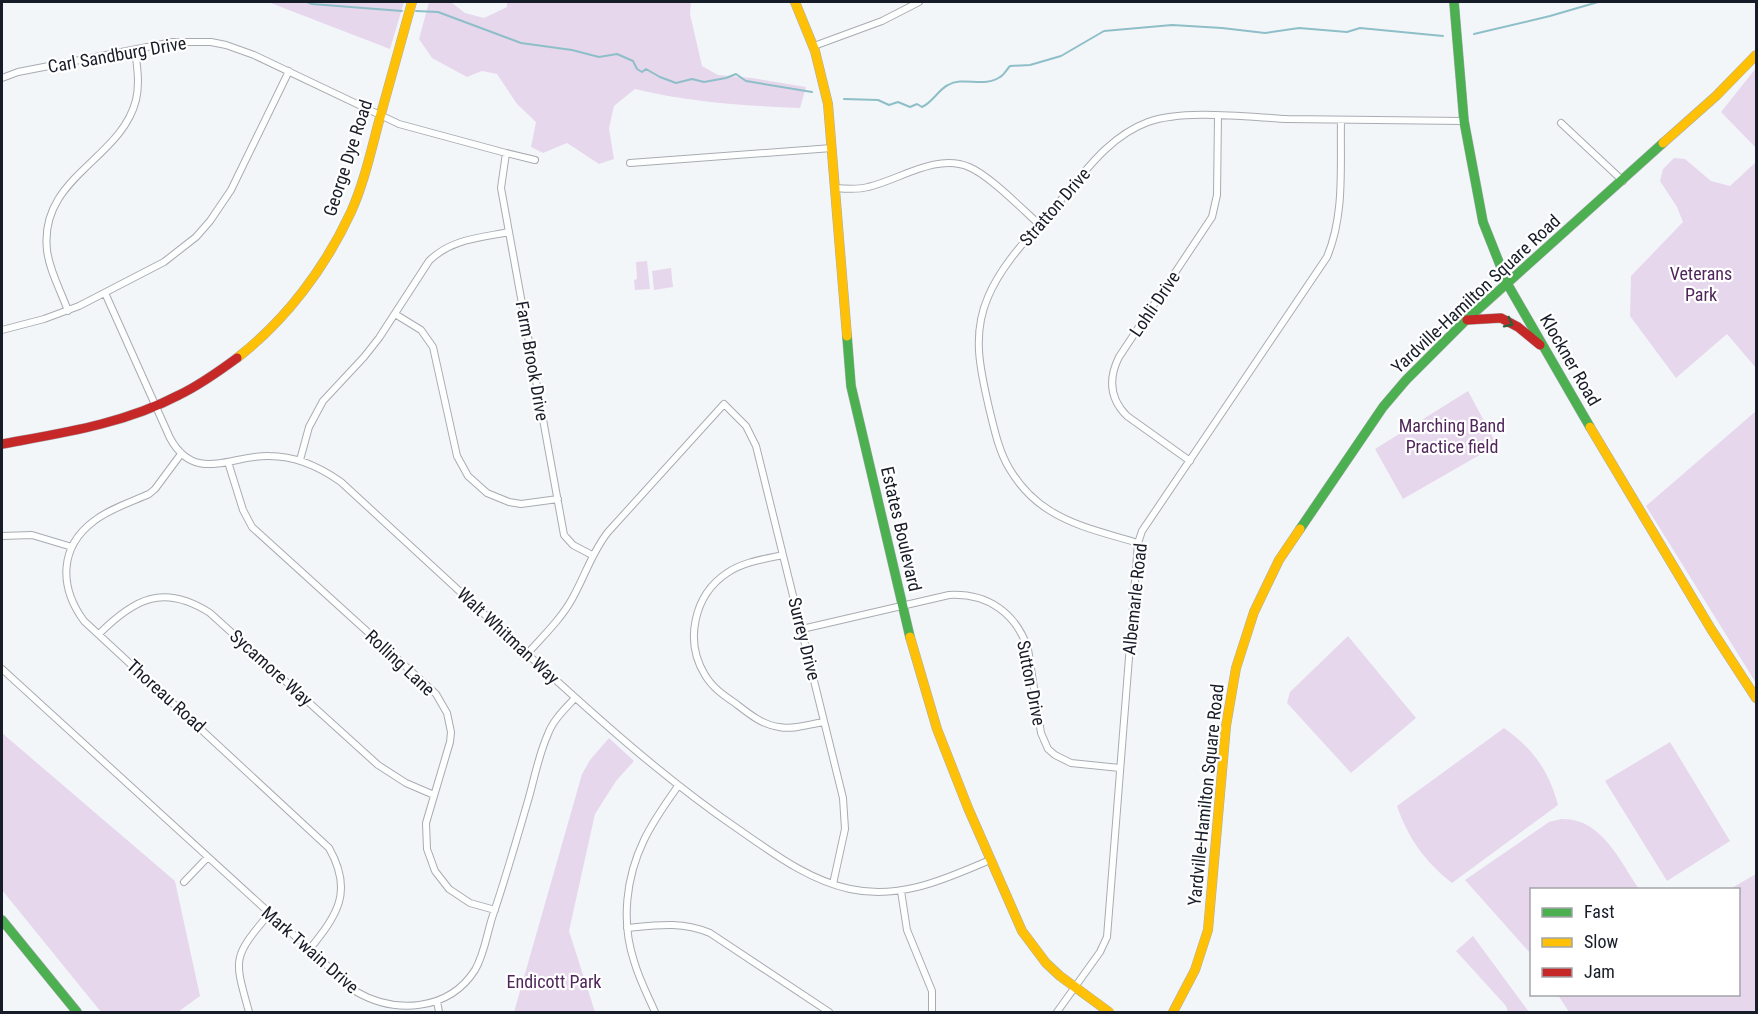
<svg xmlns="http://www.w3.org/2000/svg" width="1758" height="1014" viewBox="0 0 1758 1014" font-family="'Roboto Condensed',sans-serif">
  <rect width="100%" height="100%" fill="#f3f6f9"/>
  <path fill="#e6d7ed" d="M268,2h136l-14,47z
    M429,2h22l14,11 19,5 23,-11v-5h184l-1,12 12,52 16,9 34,3 54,9 -6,21c-55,-2 -112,-6 -165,-19l-21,17 -5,22 5,31 -15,5 -32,-21 -24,10 -12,-6 5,-25 -19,-18 -20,-30 -15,-3 -15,6 -35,-19 -13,-19z
    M1756,68v80l-35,-36z
    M1674,158l11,1 26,22 19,5 26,-24v206l-29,-34 -51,44 -46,-62 1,-40 52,-54 -6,-15 -17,-26 3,-12z
    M647,261l3,28 -15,1 -1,-10 3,-1 -1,-17z
    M671,268l2,19 -19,3 -2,-19z
    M1468,391l29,54 -94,54 -28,-50z
    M1756,411v272l-110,-177z
    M1348,636l68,82 -65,55 -64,-70 3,-11z
    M1504,728c28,20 45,42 54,77l-106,78c-27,-21 -44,-45 -55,-77z
    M2,733l173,148 25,115 -22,16h-77l-99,-122z
    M609,738l25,23 -18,20 -21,33 -26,117 26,81h-81l68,-238 8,-14z
    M1670,742l60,99 -63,40 -62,-100z
    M1561,819c40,-2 59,42 78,70l-107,1 -1,64 -66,-74 84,-58z
    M1756,874v138h-187l-11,-17 180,-1v-104l-8,-1z
    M1473,936l56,76h-21l-2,-6 -50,-55z"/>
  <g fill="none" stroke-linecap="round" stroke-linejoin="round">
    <path stroke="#8ebfc8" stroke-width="2" d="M307,2l5,2 90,7
      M416,11l22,1 83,31 51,7 27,7 18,-3 16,7 4,8 5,3 4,-3 14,8 16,6 16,-4 12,3 22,-4 10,-4 10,7 66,11
      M1474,34l76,-18 48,-14
      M844,99l34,1 11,5 9,-3 12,5 7,-3 5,3c11,-5 16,-17 26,-22 15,-9 36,3 52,-8 4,-2 7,-8 10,-11l20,-1 31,-9 43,-25 68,-6 50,3 43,5 34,-5 48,4 13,-4 83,8"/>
    <g stroke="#a8acb2" stroke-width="8">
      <path id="street" d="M814,46l68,-25 37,-19
        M2,78l16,-6 155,-30h38l15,3 28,10 145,69 107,29 29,7
        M1561,123l62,58
        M506,153l-5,35 63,347 9,10 19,10
        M630,163l202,-15
        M836,188c10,1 21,2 32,-1 31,-7 68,-34 101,-20 20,8 54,43 71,58
        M105,293l65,145c25,46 61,17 99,18 27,0 51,11 72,26 62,57 123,113 184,170 69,63 137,125 213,177 35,24 70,51 112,60 51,11 95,-10 140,-29
        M68,311c-7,-20 -19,-41 -21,-61 -8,-73 74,-90 89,-150 4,-17 1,-34 -1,-50
        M395,314l26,16 12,17 24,109 11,20 19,17 22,9 12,2 37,-5
        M2,330l42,-11 35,-13 85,-44 32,-25 14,-16 21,-31 58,-119
        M181,454l-26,35 -6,5c-18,8 -40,15 -55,27 -35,26 -35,66 -10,100l245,227c25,44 8,67 -20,102
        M300,460l9,-33 14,-26 41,-44 15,-19 50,-77c22,-22 50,-23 80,-29
        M1190,461l-63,-45c-17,-17 -19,-37 -8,-59l93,-140 5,-22 1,-79
        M228,462l15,48 9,17 184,167 11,19 4,19 -1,10 -24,81 1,26 8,22 14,18 21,14 25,7
        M2,536l30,-1 40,12
        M1138,543c-29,-9 -63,-16 -89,-33 -16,-10 -30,-25 -40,-42 -10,-17 -14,-36 -19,-56 -9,-39 -19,-76 -2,-115 14,-34 43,-62 67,-90 27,-31 52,-70 93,-85 36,-13 99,-5 139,-3 59,1 118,1 177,2
        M783,555c-19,4 -40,7 -56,18 -33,22 -43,68 -22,102 7,12 18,20 30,28 13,10 27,22 44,24 15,3 30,-3 45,-5
        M802,629l147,-34c39,-2 67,18 79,54l13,84 7,16 7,6 16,8 49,5
        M99,634c35,-35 64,-51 111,-21l168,152 28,18 28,12
        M527,654c16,-18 34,-35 45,-55 13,-23 20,-47 36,-67l116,-128 22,22 10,20 87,352 2,31 -12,55
        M2,669l353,322c39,23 93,21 120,-21 9,-15 12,-36 17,-52 13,-38 24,-76 35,-114 7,-23 11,-48 21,-70 5,-14 17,-25 27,-36
        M184,882l23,-24
        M901,891l6,39 25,61v21
        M627,928c30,-3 55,-7 83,5l119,79
        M437,1001l2,11
        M249,1012c-15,-54 -17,-54 20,-98
        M655,1012c-7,-16 -16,-33 -21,-51 -13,-39 -8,-84 10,-121 9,-19 22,-37 34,-54
        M1057,1012l43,-60 7,-15 31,-394 4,-12 185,-274c18,-43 13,-91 14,-137"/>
    </g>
    <g stroke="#a8acb2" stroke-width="10">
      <path id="fast" d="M1454,2l10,119 19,101 25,63 82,142
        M847,336l4,50 59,251
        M1300,529l83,-122 23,-27 58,-58 199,-179
        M2,920l75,92"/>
    </g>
    <g stroke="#a8acb2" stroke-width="10">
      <path id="slow" d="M795,2l20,49 13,53 19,232
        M1663,143l53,-47 40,-41
        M237,358c49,-38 88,-90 114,-146 13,-29 20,-61 28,-91 11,-40 22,-79 33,-119
        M1590,427l121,202 45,69
        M910,637l27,92 31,79 54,123 24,32 14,13 49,36
        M1173,1012l22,-42 13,-40 18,-204 10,-58 18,-56 25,-52 21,-31"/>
    </g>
    <g stroke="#a8acb2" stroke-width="10">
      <path id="jam" d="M1467,320l34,-2 17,9 22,18
        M2,444c60,-11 122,-20 177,-49 21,-10 39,-23 58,-37"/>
    </g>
    <use href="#street" stroke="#fdfefe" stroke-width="6"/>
    <use href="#fast" stroke="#4caf50" stroke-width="9"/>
    <use href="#slow" stroke="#ffc107" stroke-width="9"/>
    <use href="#jam" stroke="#c62828" stroke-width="9"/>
  </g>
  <defs><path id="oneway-chevron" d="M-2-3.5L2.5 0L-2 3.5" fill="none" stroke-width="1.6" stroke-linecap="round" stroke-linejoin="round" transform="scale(1.5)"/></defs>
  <use stroke="#2f5f3a" href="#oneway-chevron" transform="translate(1509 323) rotate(27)"/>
  <g text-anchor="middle" stroke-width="4.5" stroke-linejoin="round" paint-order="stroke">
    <g font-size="18" fill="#171d28" stroke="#fff">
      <text transform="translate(117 55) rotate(-10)" y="6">Carl Sandburg Drive</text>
      <text transform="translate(348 158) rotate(-72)" y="6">George Dye Road</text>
      <text transform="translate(1055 207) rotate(-49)" y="6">Stratton Drive</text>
      <text transform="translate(1476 294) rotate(-43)" y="6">Yardville-Hamilton Square Road</text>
      <text transform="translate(1155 304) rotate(-56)" y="6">Lohli Drive</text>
      <text transform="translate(1570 360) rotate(60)" y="6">Klockner Road</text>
      <text transform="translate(532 361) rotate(80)" y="6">Farm Brook Drive</text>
      <text transform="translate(901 529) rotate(77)" y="6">Estates Boulevard</text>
      <text transform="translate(1135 599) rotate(-84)" y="6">Albemarle Road</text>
      <text transform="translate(508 636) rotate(43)" y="6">Walt Whitman Way</text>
      <text transform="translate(804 639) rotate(76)" y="6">Surrey Drive</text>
      <text transform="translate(400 663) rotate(43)" y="6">Rolling Lane</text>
      <text transform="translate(271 668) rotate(42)" y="6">Sycamore Way</text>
      <text transform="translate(1031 683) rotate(79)" y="6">Sutton Drive</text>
      <text transform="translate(166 696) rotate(42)" y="6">Thoreau Road</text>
      <text transform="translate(1206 795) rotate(-84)" y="6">Yardville-Hamilton Square Road</text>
      <text transform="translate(310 950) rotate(41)" y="6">Mark Twain Drive</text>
    </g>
    <g font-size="18" fill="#50265b" stroke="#fff">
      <text x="1701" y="280">Veterans<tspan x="1701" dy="21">Park</tspan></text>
      <text x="1452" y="432">Marching Band<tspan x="1452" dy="21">Practice field</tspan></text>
      <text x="554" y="988">Endicott Park</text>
    </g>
  </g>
  <rect width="1758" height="1014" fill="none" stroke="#171d28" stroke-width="6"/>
  <rect x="1530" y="888" width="210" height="108" fill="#ffffff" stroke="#a2a5a9" stroke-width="1.5"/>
  <rect x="1542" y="908" width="30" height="9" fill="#4caf50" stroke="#a2a5a9" stroke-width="1.5"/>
  <text x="1584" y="918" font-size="18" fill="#171d28">Fast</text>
  <rect x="1542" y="938" width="30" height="9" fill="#ffc107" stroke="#a2a5a9" stroke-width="1.5"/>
  <text x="1584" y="948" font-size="18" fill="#171d28">Slow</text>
  <rect x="1542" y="968" width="30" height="9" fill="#c62828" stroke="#a2a5a9" stroke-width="1.5"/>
  <text x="1584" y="978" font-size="18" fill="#171d28">Jam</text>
</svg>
